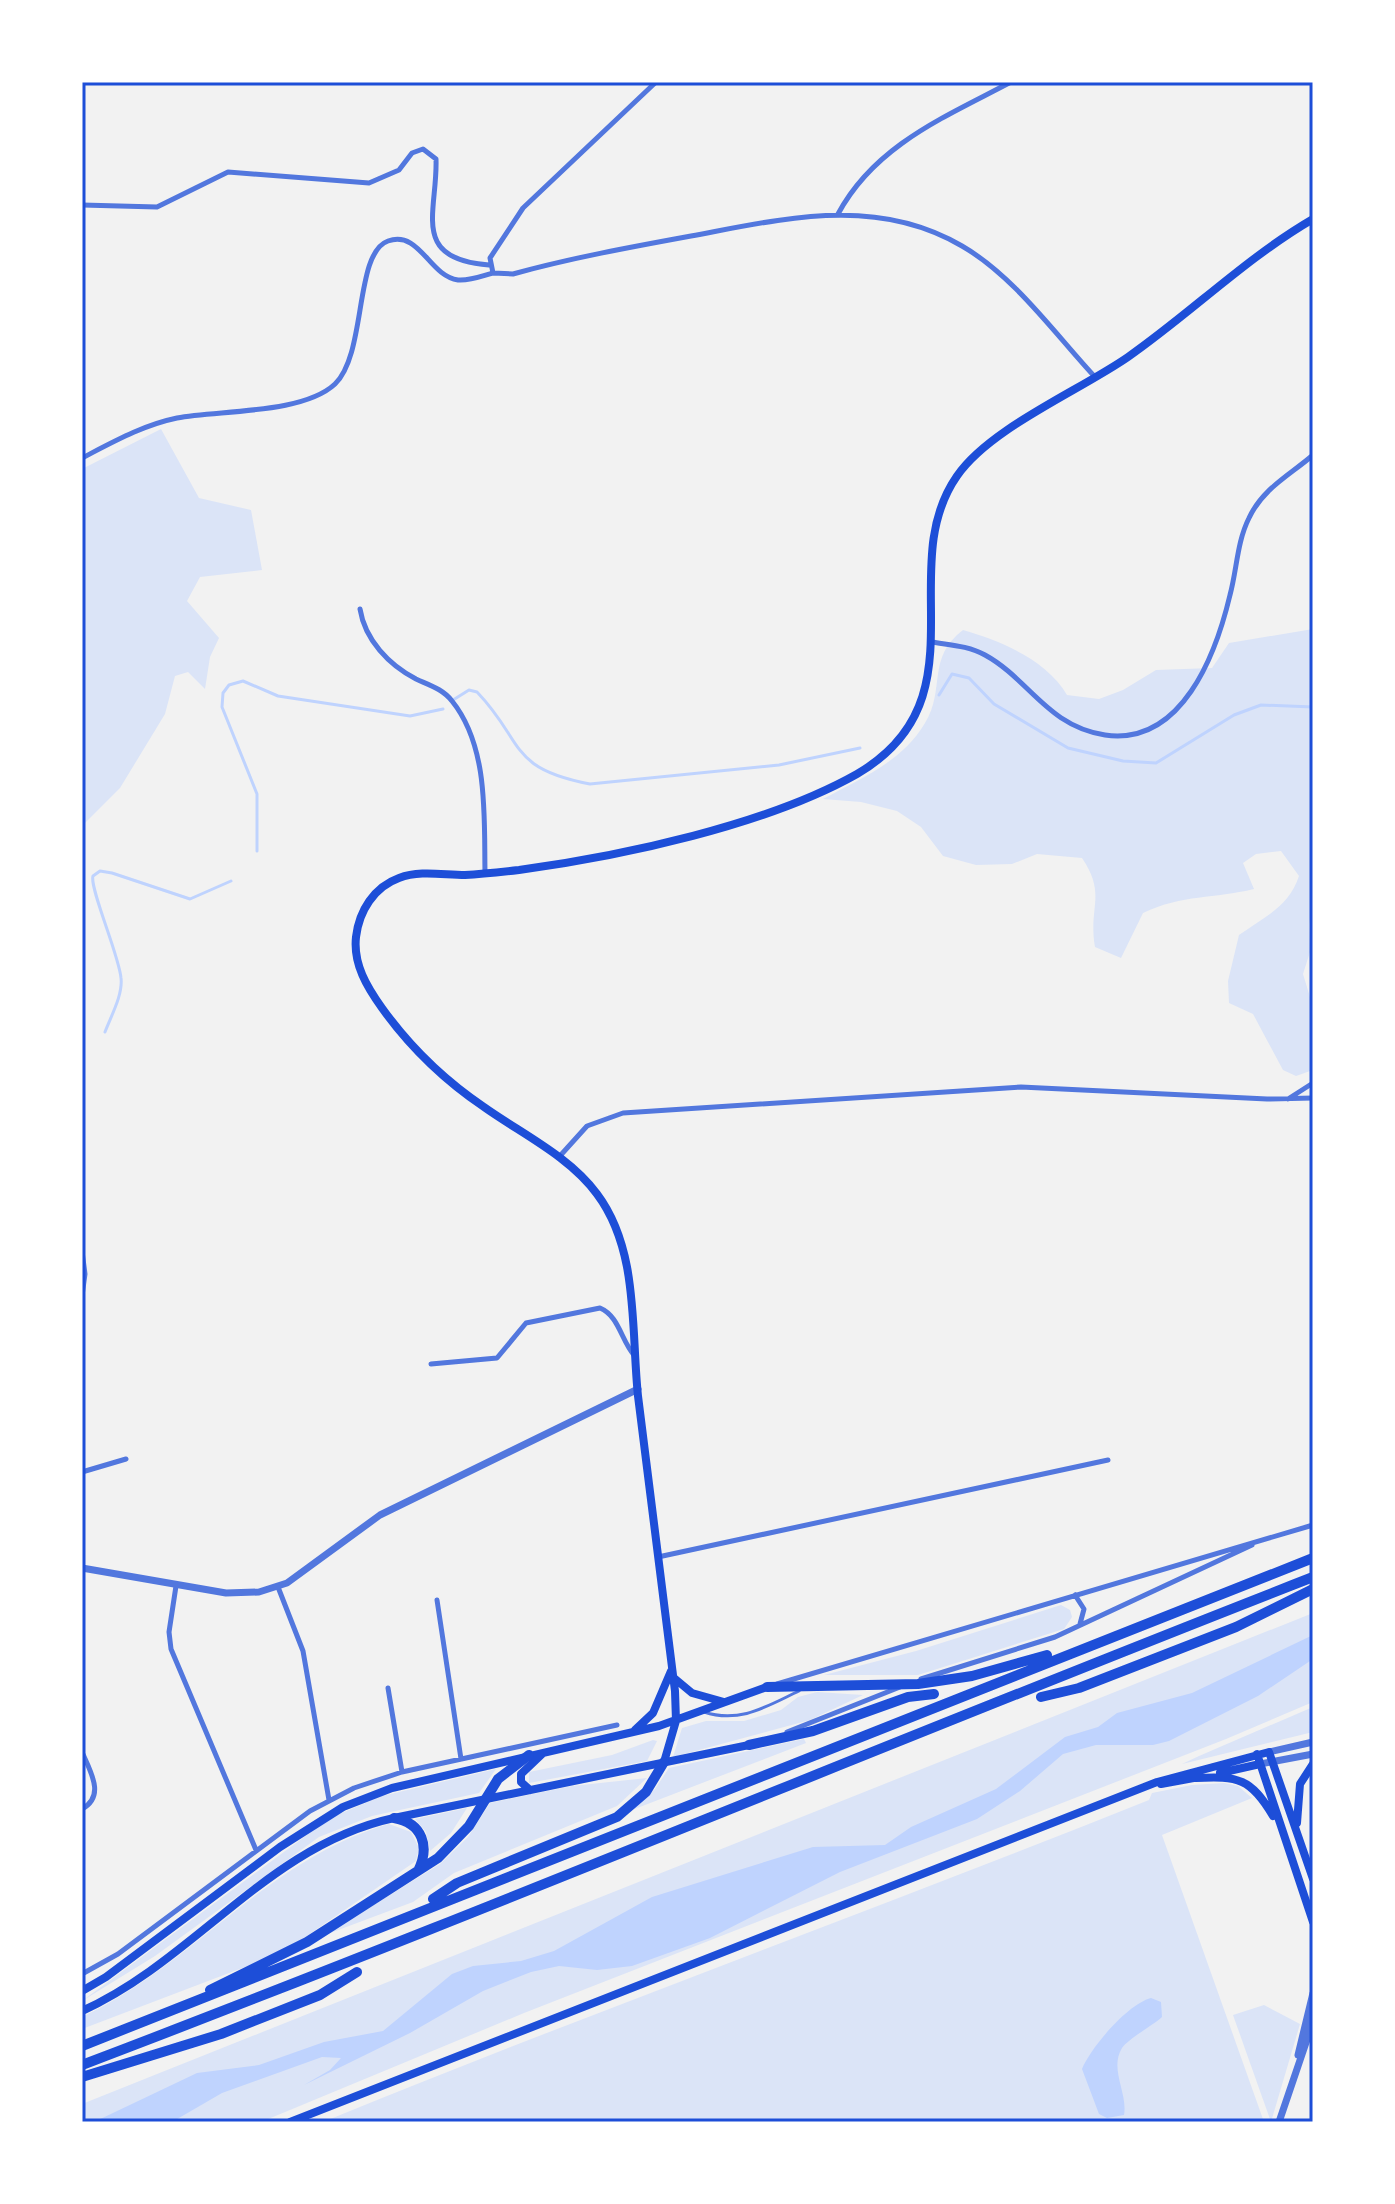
<svg xmlns="http://www.w3.org/2000/svg" width="1395" height="2204" viewBox="0 0 1395 2204" font-family="'Asap Condensed',sans-serif">
  <rect width="100%" height="100%" fill="#f2f2f2"/>
  <path fill="#dbe4f7" d="M161,429l38,69 52,12 11,60 -62,7 -13,24 32,37 -9,19 -5,32 -17,-17 -13,4 -10,38 -45,74 -36,36 -2,-355z
    M1313,629v267l-4,29 1,27 -7,22 10,33v63l-17,6 -13,-6 -30,-56 -24,-11 -1,-22 11,-46c25,-18 50,-28 60,-59l-18,-25 -25,3 -13,9 11,26c-40,10 -71,5 -111,24l-22,45 -26,-11c-7,-40 12,-52 -13,-89l-45,-4 -25,10 -36,1 -33,-9 -22,-29 -24,-16 -36,-9 -38,-3c37,-20 79,-37 102,-76 21,-34 1,-65 38,-93 38,11 84,30 104,65l32,4 24,-9 33,-20 56,-2 17,-25z
    M1061,1605l9,5 2,7 -8,12 -146,46h-94l92,-24z
    M1313,1613v89l-87,37 -702,274 -263,109h-179v-18z
    M817,1692l46,3 -53,25 -137,37 9,-29 24,-7h38l37,-11 17,-13z
    M1313,1707v25l-131,32 17,-8z
    M804,1739l2,4 -174,67 23,-21 14,-21z
    M653,1740l4,1 -10,20 -118,22v-11l83,-17z
    M496,1769l-17,24 -107,23 -53,21 -164,119 -73,45 248,-183 52,-22z
    M647,1778l-30,28 -163,67 -41,29 -88,33 115,-71 28,-27 22,-34 82,-17z
    M1224,1783l14,3 14,12 -90,37 102,287h-941c274,-112 551,-212 826,-322l3,-7 40,-8z
    M467,1808l-16,25 -21,18 -4,-19 -11,-13z
    M389,1824l22,8 8,16 -3,13 -118,81 -35,18 -181,69v-12c111,-52 186,-159 307,-193z
    M1264,2005l36,19 -29,98 -38,-107z"/>
  <path fill="#bfd3fe" d="M1313,1635v24l-55,37 -89,45 -16,4h-57l-33,9 -43,37 -43,28 -137,53 -130,66 -78,28 -35,4 -38,-4 -28,6 -48,19 -73,42 -106,52 26,-15 11,-12 -19,-1 -100,36 -50,29h-78l103,-49 62,-8 65,-23 59,-11 69,-57 21,-8 48,-5 33,-10 98,-54 161,-50 72,-2 26,-18 85,-38 69,-52 33,-10 19,-14 75,-20z
    M1151,1998l10,4 1,15c-10,9 -34,22 -40,31 -13,21 6,45 2,67l-17,3 -8,-4 -17,-45c9,-22 46,-65 69,-71z"/>
  <g fill="none" stroke-linecap="round" stroke-linejoin="round">
    <path stroke="#bfd3fe" stroke-width="3" d="M939,695l13,-21 17,4 25,26 74,44 55,13 33,2 78,-48 27,-10 52,2
      M453,700l16,-10 8,2c48,50 30,76 113,92l189,-19 81,-17
      M257,851v-57l-35,-87 1,-14 6,-8 14,-4 35,15 132,20 33,-7
      M105,1032c6,-16 18,-37 16,-54 -2,-23 -32,-91 -28,-102l7,-5 12,2 78,26 41,-18"/>
    <path stroke="#5277de" stroke-width="3" d="M704,1712c36,12 63,-6 95,-21"/>
    <path stroke="#5277de" stroke-width="5" d="M656,82l-133,126 -33,50 3,15 20,1c58,-16 118,-27 178,-38 92,-17 184,-41 271,10 52,30 93,88 133,131
      M82,205l75,2 71,-35 141,11 30,-13 13,-17 11,-4 13,10c2,52 -27,100 53,106
      M838,214c37,-69 107,-97 173,-132
      M82,458c31,-16 61,-33 95,-40 43,-8 126,-4 158,-34 32,-31 19,-131 53,-143 32,-11 41,35 70,39 12,1 24,-4 35,-7
      M360,609c5,31 29,56 56,70 13,6 27,10 36,22 37,46 32,117 33,172
      M932,642c18,3 37,4 53,13 44,24 62,71 120,80 77,11 111,-81 125,-140 7,-26 7,-53 19,-77 14,-30 41,-43 64,-63
      M1288,1099l25,-16
      M559,1157l28,-31 36,-13 398,-26 246,12 46,-1
      M82,1251l3,23 -3,22
      M431,1364l66,-6 29,-35 74,-15c19,8 21,32 34,47
      M82,1472l44,-13
      M658,1557l450,-97
      M176,1586l-7,46 2,17 85,201
      M278,1587l25,64 26,149
      M1075,1595l9,14 -4,15
      M437,1600l24,159
      M921,1679l134,-42 197,-92
      M777,1684l536,-159
      M388,1688l14,84
      M787,1732l113,-45
      M82,1752c8,19 24,44 0,57
      M82,1974l36,-20 192,-143 44,-23 48,-16 215,-47"/>
    <path stroke="#5277de" stroke-width="7" d="M82,1568l144,25 33,-1 28,-9 93,-68 258,-126
      M1269,1752l44,-10
      M1260,1764l53,-10
      M1298,2055l15,-62
      M1279,2122l34,-100"/>
    <path stroke="#1d4ed8" stroke-width="8" d="M674,1678l18,15 32,9
      M635,1730l18,-17 18,-42
      M1257,1754l56,168
      M664,1762l12,-41 -1,-30c-12,-99 -25,-197 -37,-295 -7,-67 1,-146 -41,-202 -28,-38 -75,-60 -113,-87 -40,-27 -74,-60 -102,-99 -15,-21 -29,-44 -26,-71 3,-26 18,-50 43,-59 21,-8 44,-3 66,-3 18,-1 36,-3 54,-5 103,-14 248,-45 338,-96 129,-75 35,-205 100,-298 33,-48 122,-85 171,-119 63,-44 118,-99 185,-138
      M1220,1773l40,-9
      M1196,1778c42,-2 55,0 77,38
      M1161,1784l38,-7
      M530,1790l-9,-8v-8l21,-20
      M1297,1823l3,-39 13,-20
      M82,1991l24,-14 174,-130 63,-40 49,-19 267,-62 108,-39
      M82,2011c113,-51 187,-166 312,-193l355,-73
      M290,2122l867,-340 112,-30 44,127"/>
    <path stroke="#1d4ed8" stroke-width="10" d="M767,1687l151,-3 54,-8 75,-21
      M1041,1697l38,-9 157,-61 77,-38
      M749,1745l64,-14 95,-34 26,-3
      M394,1818c29,5 36,29 24,53
      M433,1899l24,-16 160,-66 29,-25 18,-30
      M210,1990l97,-48 131,-84 31,-32 29,-47 31,-24
      M82,2046l1231,-488
      M82,2065c413,-157 820,-328 1231,-488
      M82,2077l139,-43 99,-39 37,-23"/>
  </g>
  <rect width="1395" height="2204" fill="none" stroke="#ffffff" stroke-width="168"/>
  <rect x="84" y="84" width="1227" height="2036" fill="none" stroke="#1d4ed8" stroke-width="3"/>
</svg>
